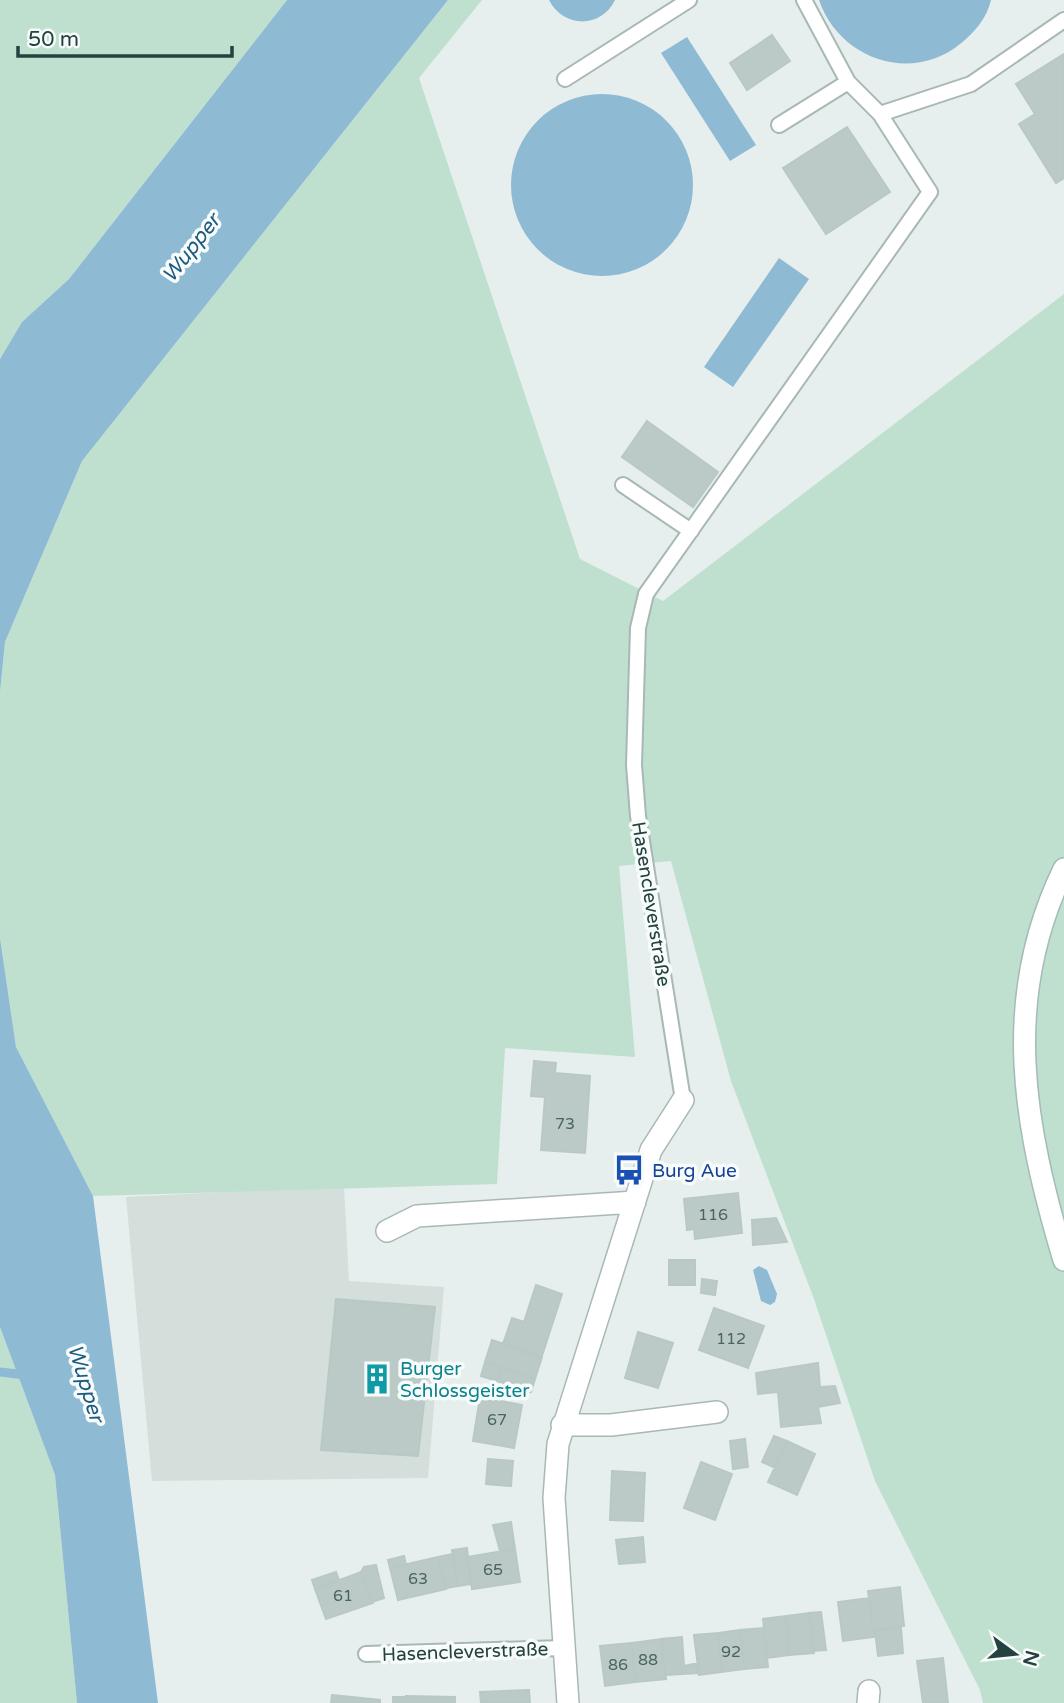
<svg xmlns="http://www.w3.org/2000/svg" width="1064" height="1703" viewBox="0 0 1064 1703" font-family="'Varela Round',sans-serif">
  <rect width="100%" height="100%" fill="#e6efed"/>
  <path fill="#d4dfdc" d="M344,1186l5,95 95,6 -16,191 -276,3 -26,-284z"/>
  <path fill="#bfe0cf" d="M0,0h287l-218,279 -47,43 -22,37z
    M448,0h34l-63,78 161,481 83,42 401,-307v1409h-81l-3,-13 -105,-209 -61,-182 -83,-218 -60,-220 -52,5 16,191 -130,-9 -8,136 -404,12 -77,-149 -16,-109v-246l5,-50 77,-181z
    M0,1327l55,148 22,228h-77z"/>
  <path fill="#8ebad4" d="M287,0h161l-366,461 -77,181 -5,50v-333l22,-37 47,-43z
    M549,0h66c-14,29 -52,28 -66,0z
    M819,0h172c-4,18 -17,33 -31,44 -49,40 -121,15 -141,-44z
    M687,37l69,108 -26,16 -69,-108z
    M511 185a91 91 0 1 1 182 0a91 91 0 1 1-182 0Z
    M779,258l30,21 -76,108 -29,-20z
    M0,938l16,109 77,149 65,507h-81l-22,-228 -55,-148z
    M759,1266l8,4 10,24 -2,8 -5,3 -9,-4 -8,-31z"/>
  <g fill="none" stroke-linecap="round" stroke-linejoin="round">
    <path stroke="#8ebad4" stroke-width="9" d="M0,1372l26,3"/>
  </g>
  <path fill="#bbcac7" stroke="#b8c9c5" stroke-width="2" d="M772,35l18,26 -43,29 -17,-27z
    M1064,54v124l-8,5 -37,-59 16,-10 -19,-30z
    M847,127l43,65 -64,42 -43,-66z
    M647,421l71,51 -25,35 -71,-50z
    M534,1061l22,2 -1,10 35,3 -5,77 -44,-3 4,-53 -14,-1z
    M738,1193l4,40 -47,6 -1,-10 -7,1 -3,-31z
    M776,1218l11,24 -34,3 -1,-25z
    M669,1260h26v25h-26z
    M702,1279l15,2 -2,14 -14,-2z
    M536,1285l26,9 -21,65 -38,-15 9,-26 12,4z
    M336,1299l99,8 -17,149 -97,-6z
    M714,1308l50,18 -16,42 -49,-18z
    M638,1332l35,11 -15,45 -33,-10z
    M492,1340l50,17 -7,22 -50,-17z
    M485,1362l16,6 -4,13 -16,-5z
    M818,1363l2,24 15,-1 5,17 -22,4 3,16 -40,4 -3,-35 -20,2 -2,-21z
    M501,1368l34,11 -4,13 -34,-11z
    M480,1397l42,8 -8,43 -41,-7z
    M774,1436l13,5 -12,27 -13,-6z
    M745,1439l3,28 -15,2 -3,-28z
    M787,1441l28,13 -18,41 -29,-13z
    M488,1459l25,2 -2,25 -25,-2z
    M701,1462l31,12 -17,46 -31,-12z
    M612,1471l33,2 -2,48 -33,-1z
    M511,1522l4,27 -15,2 -7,-26z
    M643,1537l2,25 -26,2 -3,-24z
    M467,1548l4,36 -13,2 -6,-36z
    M515,1549l5,33 -48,7 -5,-32z
    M453,1554l5,32 -12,2 -8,-31z
    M404,1556l2,9 -16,3 -2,-8z
    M438,1557l8,32 -48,11 -8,-32z
    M376,1565l8,33 -12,4 -11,-30 3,-5z
    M336,1572l3,8 -24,9 -3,-9z
    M361,1572l12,31 -47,16 -11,-30z
    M900,1587l4,39 -31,4 -5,-39z
    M869,1598l5,39 -31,4 -5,-39z
    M821,1612l5,38 -13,1 -4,-38z
    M809,1613l5,40 -24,2 -4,-39z
    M786,1616l4,39 -23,3 -4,-39z
    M764,1628l4,39 -23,2 -5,-39z
    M901,1628l2,25 -25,3 -3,-25z
    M740,1630l5,39 -23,3 -4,-39z
    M718,1633l4,39 -23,3 -5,-40z
    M682,1637l2,29 14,-3 1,10 -33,2 -5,-36z
    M661,1639l5,40 -30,3 -5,-39z
    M631,1643l5,39 -31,4 -5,-40z
    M943,1658l5,45h-25l-6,-42z
    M529,1690l1,13h-49l-1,-11z
    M332,1695l48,5v3h-49z
    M406,1696l49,1v6h-49z
    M393,1697h13v6h-13z"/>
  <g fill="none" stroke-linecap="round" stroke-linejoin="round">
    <g stroke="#a8b8b6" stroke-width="18">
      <path id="service" d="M565,79l124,-79
        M880,114l91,-30 93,-64
        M779,125l69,-43
        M623,485l68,46
        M683,1100l-45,-284 -4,-51 4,-137 8,-34 284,-402 -50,-78 -32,-32 -44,-82
        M366,1654l197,-6"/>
    </g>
    <g stroke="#a8b8b6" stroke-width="24">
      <path id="minor" d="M387,1231l30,-15 218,-14
        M562,1425h49l106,-13
        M568,1703l-14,-205 4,-54 93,-294 32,-50
        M868,1703l1,-12"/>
    </g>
    <g stroke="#a4bbb8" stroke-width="24">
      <path id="secondary" d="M1064,869c-64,131 -40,257 0,391"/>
    </g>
    <use href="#service" stroke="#fff" stroke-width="14"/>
    <use href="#minor" stroke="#fff" stroke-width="21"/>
    <use href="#secondary" stroke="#fff" stroke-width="21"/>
  </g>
  <defs>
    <g id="bus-bare" transform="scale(2.415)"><path d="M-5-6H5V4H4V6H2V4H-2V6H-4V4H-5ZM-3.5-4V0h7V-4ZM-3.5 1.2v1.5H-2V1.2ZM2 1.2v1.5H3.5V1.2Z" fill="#1a4fb4" stroke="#f7fbfa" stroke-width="2.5" paint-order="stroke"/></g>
    <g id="building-bare" transform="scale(2.415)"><path d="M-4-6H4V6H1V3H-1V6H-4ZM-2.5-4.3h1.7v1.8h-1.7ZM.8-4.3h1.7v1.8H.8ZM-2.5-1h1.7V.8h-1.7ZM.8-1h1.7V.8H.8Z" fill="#0f9aa8" stroke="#f7fbfa" stroke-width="2.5" paint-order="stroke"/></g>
  </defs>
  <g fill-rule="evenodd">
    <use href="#bus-bare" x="629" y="1170"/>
    <use href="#building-bare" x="377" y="1379"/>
  </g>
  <g text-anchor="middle" stroke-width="7" stroke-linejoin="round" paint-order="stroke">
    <g font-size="16" fill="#4a6462">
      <text x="565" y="1129">73</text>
      <text x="713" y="1220">116</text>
      <text x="731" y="1344">112</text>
      <text x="497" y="1425">67</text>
      <text x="493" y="1575">65</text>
      <text x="418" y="1584">63</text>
      <text x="343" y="1601">61</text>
      <text x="731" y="1657">92</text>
      <text x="648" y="1665">88</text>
      <text x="618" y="1670">86</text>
    </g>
    <g font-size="19" fill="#244240" stroke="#f7fbfa">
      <text transform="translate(652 904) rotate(81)" y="7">Hasencleverstraße</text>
      <text transform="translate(465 1651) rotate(-2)" y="7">Hasencleverstraße</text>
    </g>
    <g font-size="19" fill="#164399" stroke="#f7fbfa" text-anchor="start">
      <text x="652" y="1177">Burg Aue</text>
    </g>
    <g font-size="19" fill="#0d838f" stroke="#f7fbfa" text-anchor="start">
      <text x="400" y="1375">Burger<tspan x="400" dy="22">Schlossgeister</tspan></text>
    </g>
    <g font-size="21" font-style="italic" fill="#1c5a80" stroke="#f7fbfa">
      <text transform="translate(191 248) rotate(-52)" y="7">Wupper</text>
      <text transform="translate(86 1383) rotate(73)" y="7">Wupper</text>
    </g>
  </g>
  <g transform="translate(1015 1654) rotate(105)" stroke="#f7fbfa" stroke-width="5" paint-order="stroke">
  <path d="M0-5L12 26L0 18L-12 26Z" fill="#244240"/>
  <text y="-10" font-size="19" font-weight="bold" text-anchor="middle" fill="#244240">N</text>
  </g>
  <path d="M18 46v10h214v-10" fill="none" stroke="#244240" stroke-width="3.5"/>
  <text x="28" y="46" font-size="21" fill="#244240" stroke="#f7fbfa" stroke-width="5" paint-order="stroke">50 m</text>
</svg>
